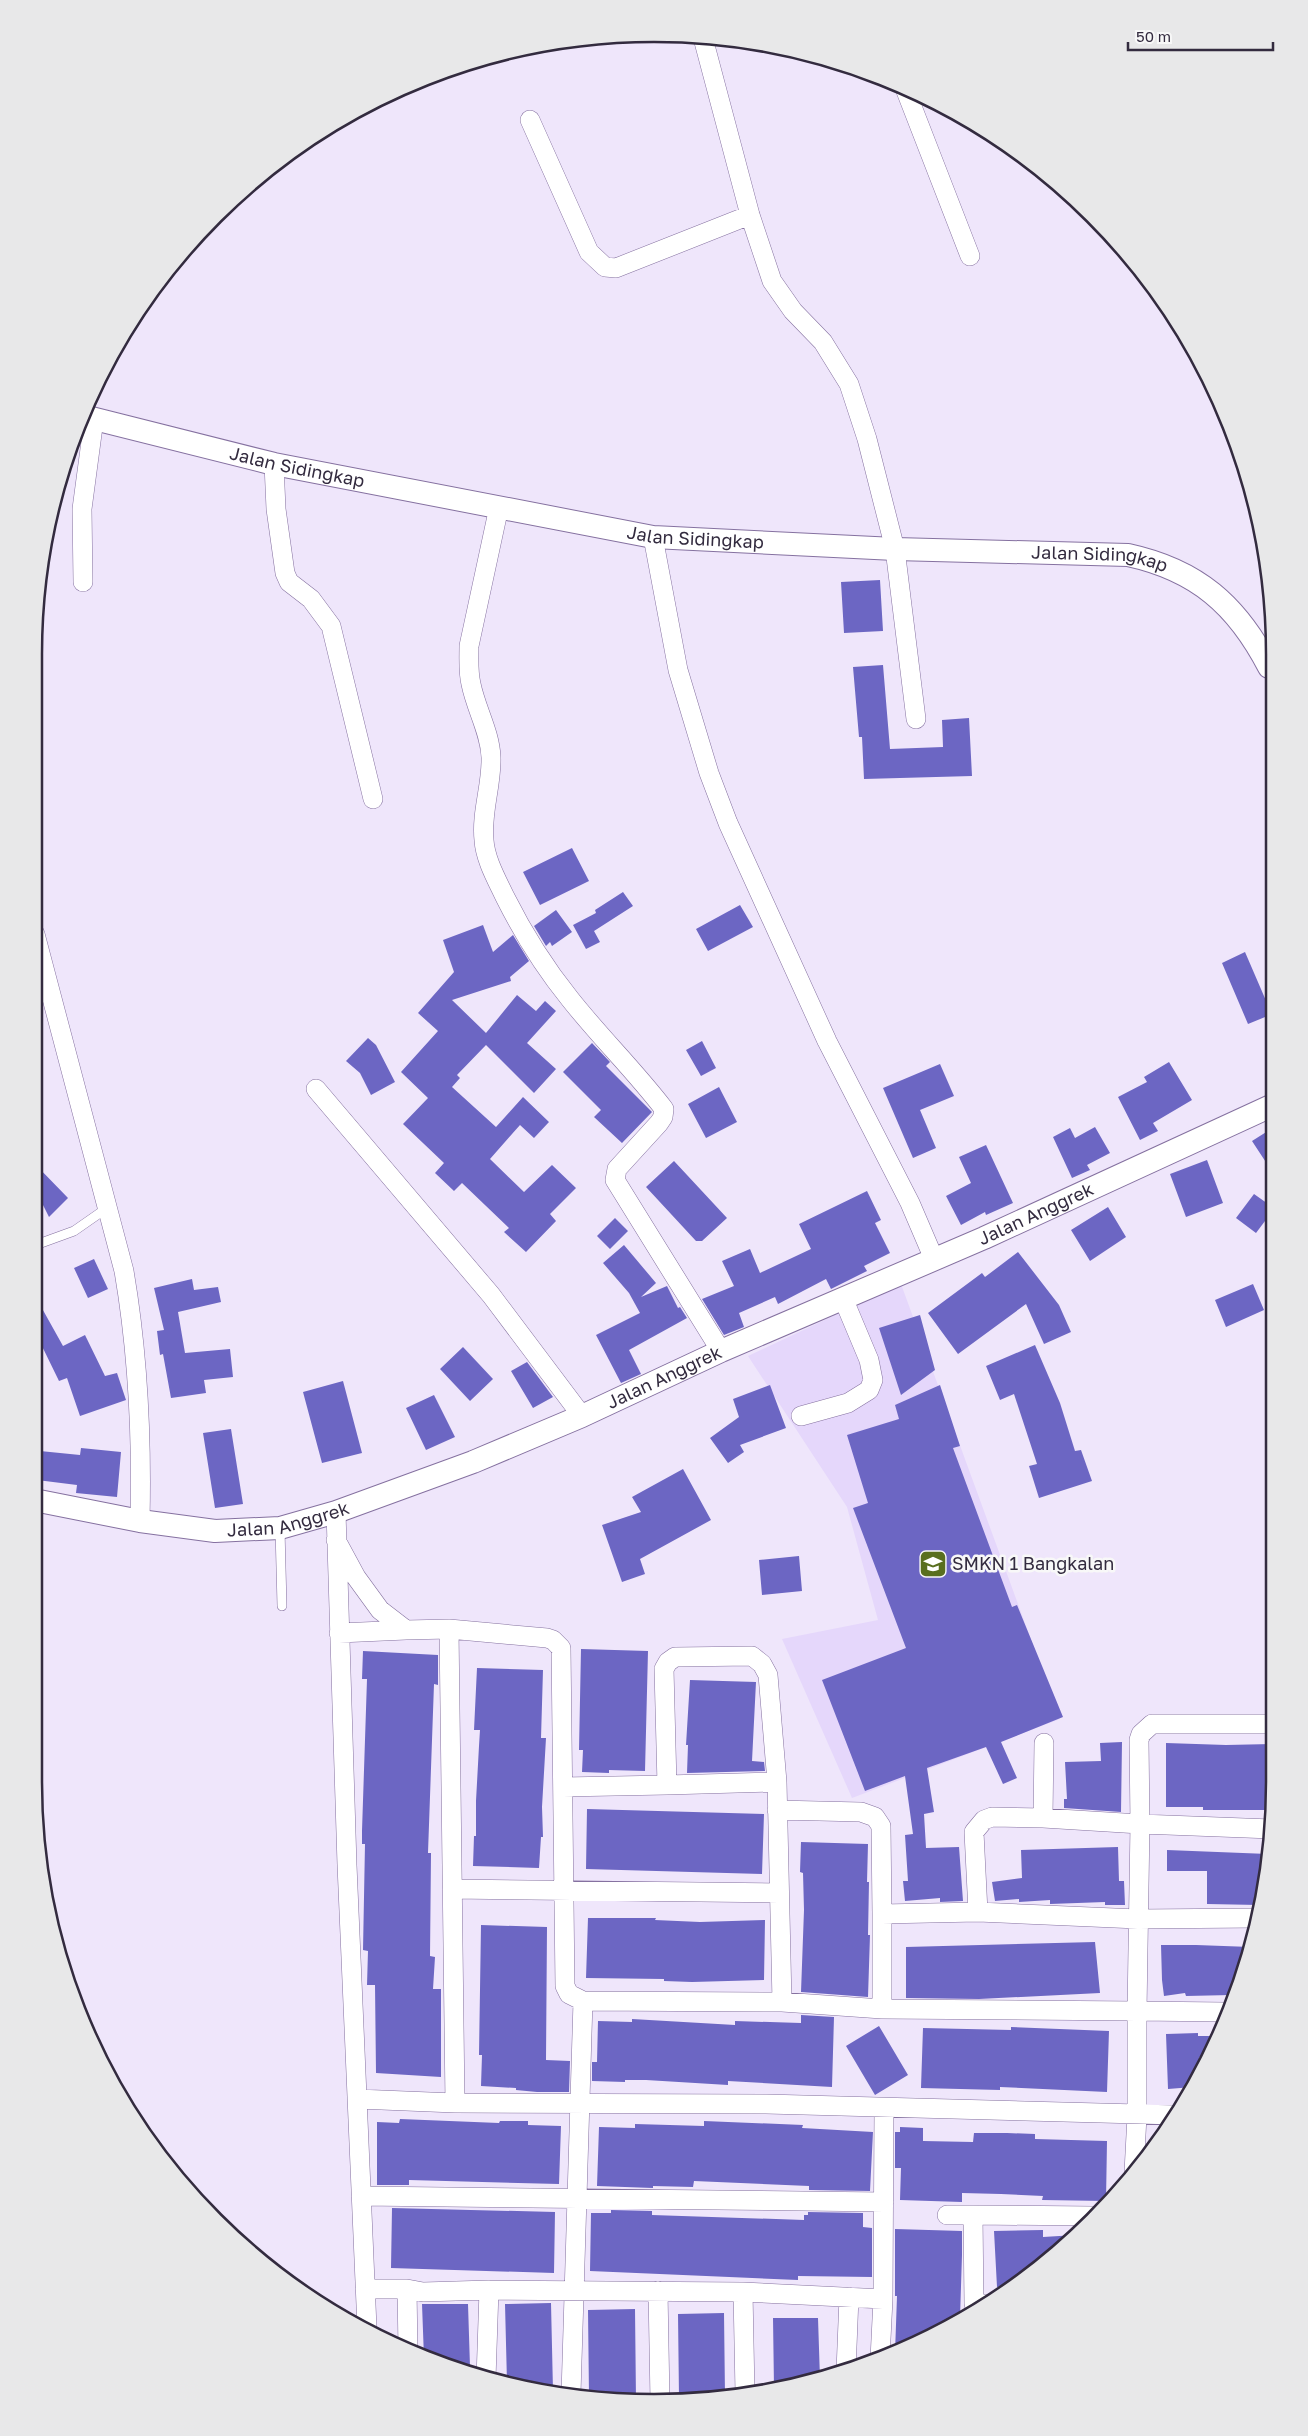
<svg xmlns="http://www.w3.org/2000/svg" width="1308" height="2436" viewBox="0 0 1308 2436" font-family="'Golos Text',sans-serif">
  <rect width="100%" height="100%" fill="#efe6fb"/>
  <path fill="#e5d7fb" d="M901,1284l159,435 -208,79 -70,-159 96,-19 -31,-113 -99,-151z"/>
  <path fill="#6c66c3" d="M880,580l3,51 -39,2 -3,-51z
    M883,665l7,84 53,-2 -1,-27 27,-2 3,58 -108,3 -2,-42h-3l-6,-70z
    M572,848l17,33 -49,24 -17,-33z
    M623,892l10,14 -39,25 6,11 -14,7 -13,-24 23,-12 -1,-3z
    M740,905l13,22 -45,24 -12,-22z
    M556,910l16,22 -20,14 -2,-4 -4,4 -12,-20z
    M483,925l10,27 20,-17 16,26 -19,16 1,4 -59,19 34,33 31,-38 19,16 9,-10 11,10 -29,32 29,26 -22,24 -48,-48 -29,30 3,3 -8,9 44,40 27,-30 26,25 -15,16 -14,-13 -30,34 34,33 28,-27 24,23 -26,26 6,7 -30,31 -22,-20 5,-4 -47,-45 -8,8 -19,-18 9,-10 -41,-39 25,-26 -27,-26 37,-41 -20,-18 36,-41 -11,-32z
    M1245,952l25,58v5l-22,9 -26,-61z
    M368,1038l8,7 19,37 -24,13 -11,-22 -14,-12z
    M702,1041l14,27 -15,8 -15,-26z
    M592,1043l18,19 -4,4 46,46 -30,31 -28,-26 7,-7 -38,-38z
    M1169,1062l23,38 -39,23 5,8 -18,9 -22,-43 29,-15 -3,-5z
    M940,1064l14,32 -34,14 16,38 -23,10 -30,-70z
    M719,1087l18,35 -31,16 -18,-34z
    M1095,1127l15,26 -23,12 3,5 -18,8 -19,-41 17,-9 5,10z
    M1271,1129v41l-19,-29z
    M986,1145l27,58 -27,12 -1,-3 -24,13 -15,-29 25,-13 -12,-26z
    M1207,1160l16,43 -37,14 -16,-43z
    M674,1161l53,57 -25,23h-6l-50,-54z
    M34,1163l34,35 -19,19 -15,-30z
    M867,1191l14,29 -6,3 15,30 -26,13 3,5 -36,18 -5,-10 -48,25 -3,-7 -36,16 5,14 -20,8 -22,-36 32,-13 -12,-25 28,-12 10,24 51,-24 -12,-25z
    M1254,1194l17,12v7l-15,20 -20,-15z
    M1108,1207l18,30 -36,24 -19,-31z
    M615,1218l13,13 -18,18 -13,-13z
    M624,1245l32,38 -15,14 26,-11 11,22 2,-1 7,11 -58,32 12,24 -20,9 -25,-48 44,-22 -11,-20 -26,-30z
    M1018,1252l41,53 12,27 -27,12 -18,-40 -68,50 -30,-41 54,-40 3,4z
    M94,1259l14,30 -20,9 -14,-30z
    M192,1279l2,11 24,-3 3,15 -43,10 7,41 45,-4 3,28 -29,3 2,13 -35,5 -8,-44 -3,1 -3,-24 7,-1 -10,-42z
    M1253,1284l11,26 -38,17 -11,-27z
    M34,1294l29,52 22,-11 20,41 12,-3 9,27 -46,16 -13,-38 -8,3 -20,-41 -5,3z
    M920,1315l15,55 -34,25 -22,-67z
    M1035,1345l25,58 15,48 6,-1 11,31 -53,17 -10,-32 8,-2 -23,-70 -14,6 -14,-34z
    M463,1347l30,32 -23,22 -30,-32z
    M527,1362l26,35 -20,11 -22,-37z
    M343,1381l19,72 -40,10 -19,-71z
    M770,1385l16,43 -46,17 4,7 -16,11 -18,-25 29,-21 -6,-18z
    M940,1385l20,61 -7,2 59,159 5,-2 46,112 -62,25 16,36 -14,6 -17,-37 -59,21 7,44 -10,2 2,34 33,-1 4,54 -23,1v-4l-35,3 -2,-20h5l-3,-46 8,-1 -8,-58 -40,15 -43,-111 84,-32 -53,-140 15,-5 -21,-68 52,-16 -4,-14z
    M434,1395l21,42 -29,13 -20,-42z
    M231,1429l12,75 -28,4 -12,-75z
    M81,1448l40,4 -4,45 -41,-4 1,-8 -40,-5 3,-29 40,4z
    M683,1469l28,51 -71,39 5,15 -23,8 -20,-57 39,-13 -9,-15z
    M799,1556l3,35 -40,4 -3,-35z
    M581,1649l67,2 -3,120 -36,-1v3l-27,-1 1,-22h-4z
    M363,1651l75,4v30l-4,-1 -6,169h3l-1,103 5,1 -2,32h8v88l-65,-4 -1,-88h-8l1,-34 -5,-1 2,-106h-3v-13l5,-152h-5z
    M477,1668l66,2 -2,68h5l-4,69 1,30h-2l-2,31 -66,-2 1,-30h2v-35l3,-55 1,-16h-6z
    M690,1680l66,2 -4,79 12,1 1,9 -78,2 1,-28h-2z
    M1122,1742l-1,70 -57,-4v-9h3l-2,-37 36,-1 -1,-18z
    M1166,1743l60,2 47,-1v66h-70v-3h-37z
    M587,1809l177,5 -2,60 -176,-5z
    M801,1842l67,2 -1,38h2l-1,53h2l-2,62 -67,-5 3,-82 -1,-37 -3,-1z
    M1118,1847l1,34h5l1,24h-20v-3l-55,2v-4l-31,2v-3l-24,2 -3,-19 30,-4 -1,-28z
    M1167,1850l101,4 -9,51 -52,-1v-33h-40z
    M588,1918h68l-1,2 45,2 65,-2 -1,60 -72,2 -28,-1v-2l-78,-1z
    M481,1925l66,2 -1,133 24,1 -1,31h-32l-21,-2v-2l-35,-2 1,-31h-3z
    M1095,1942l5,51 -121,6 -73,-1v-51z
    M1161,1945h35l55,2 -20,48 -45,1 -1,-3 -21,3 -2,-16z
    M801,2015l33,2 -2,70 -104,-6v4l-82,-5h-21v2l-33,-1v-19h5l1,-41 34,1v-3l103,6v-4l66,2z
    M879,2026l29,49 -33,20 -29,-49z
    M1011,2027l98,4 -2,61 -107,-5v3l-79,-2 2,-60 88,2z
    M1198,2033v3h17l-9,21h-7l1,15 -7,15 -25,2 -2,-55z
    M400,2119l99,4 1,-2h28v4l33,1 -2,58 -150,-4v5h-32v-63l22,1z
    M704,2121l99,4 -1,3 71,4 -3,59 -61,-1v-4l-115,-5 -1,6 -40,-1v2l-56,-2 2,-59 36,1v-4l69,2z
    M900,2127l23,1v13l50,1 1,-9h33l28,1v5l72,2 -1,60 -64,-1 1,-4 -42,-2 -39,-1v9l-62,-2 1,-32h-6v-36h5z
    M392,2208l163,4 -1,61 -163,-5z
    M611,2210l41,1v4l152,5v-5h4v-3l55,1v14l9,1v49l-74,-1v4l-208,-9 1,-58h20z
    M895,2229l67,2v24l-2,63 -65,35 2,-57h-2z
    M1043,2230v7l33,-2 -13,13 -49,38 -17,1 -3,-56z
    M551,2303l2,88 -46,-8 -2,-79z
    M422,2304h46l2,63h-17l-29,-9z
    M635,2309l1,92h-23l-24,-4 -1,-87z
    M724,2313l1,83 -46,2 -1,-84z
    M773,2318h45l2,61 -46,9z"/>
  <g fill="none" stroke-linecap="round" stroke-linejoin="round">
    <g stroke="#8571a0" stroke-width="10">
      <path id="service" d="M41,1243l33,-12 33,-23
        M280,1529l2,77"/>
    </g>
    <g stroke="#8571a0" stroke-width="20">
      <path id="minor" d="M703,38l47,177 22,66 21,30 30,31 26,42 18,55 28,110 21,170
        M906,91l64,165
        M530,120l59,132 16,15 11,1 134,-53
        M274,464l2,45 9,64 4,9 22,17 20,27 42,173
        M499,507l-30,139c0,13 -1,26 2,38 5,25 19,48 20,73 1,28 -10,55 -7,83 1,19 13,40 21,57 18,36 40,71 65,102 30,38 65,72 94,110l-1,8 -4,6 -42,46 -2,11 106,171
        M653,537l25,133 31,103 19,50 99,218 83,162 24,56
        M83,582l-1,-73 12,-90
        M35,934l89,337c14,82 18,167 16,250
        M316,1089l175,206 91,121
        M801,1416l47,-13 21,-13 4,-10 -4,-20 -26,-62
        M336,1512l11,353 20,463
        M336,1540l20,37 24,33 26,20 43,-1 6,474 311,1 410,11
        M449,1629l98,9 6,2 8,8 4,338 4,8 14,7 199,1 100,7
        M339,1633l67,-3
        M667,1785l110,-3
        M563,1787l104,-2 -3,-116 4,-7 7,-5 77,-1 10,8 6,11 9,107 5,220
        M777,1810l84,2 14,5 6,9 1,88
        M1043,1818l1,-75
        M452,1889l327,4
        M978,1912l160,7 119,-1
        M1225,2012l-88,-1 3,-187 132,5
        M357,2099l98,4
        M1134,2172l3,-56v-105l-255,-2v-95l96,-2 -4,-80 10,-12 8,-3 51,1 97,6 -1,-84 2,-6 11,-10h121
        M361,2196l523,6
        M947,2215h26
        M365,2289h42l16,3 66,-2 254,2 140,7 1,-191
        M407,2289l1,61
        M658,2291l2,110
        M743,2292l2,101
        M987,2304h-13l-1,-89 120,1
        M880,2359l3,-60
        M846,2371l3,-74
        M486,2379l3,-89
        M571,2394l12,-393"/>
    </g>
    <g stroke="#8571a0" stroke-width="24">
      <g id="tertiary">
        <path id="s1" d="M87,417l187,47 379,73 242,12 233,6c69,15 109,50 141,112"/>
        <path id="s2" d="M34,1500l106,21 75,10 65,-3 56,-16 137,-50 109,-46 139,-65 263,-113 287,-132"/>
      </g>
    </g>
    <use href="#service" stroke="#fff" stroke-width="9"/>
    <use href="#minor" stroke="#fff" stroke-width="19"/>
    <use href="#tertiary" stroke="#fff" stroke-width="22"/>
  </g>
  <defs>
    <g id="school-square" transform="scale(1.4375)"><rect x="-9" y="-9" width="18" height="18" rx="4" fill="#596f1f" stroke="#f8f8f8"/><path d="M0-5L7-2L0 1L-7-2ZM-4 1L0 2.5L4 1V4Q0 6-4 4Z" fill="#fff"/></g>
  </defs>
  <g fill-rule="evenodd">
    <use href="#school-square" x="933" y="1564"/>
  </g>
  <g text-anchor="middle" stroke-width="5" stroke-linejoin="round" paint-order="stroke">
    <g font-size="18" fill="#332b3f" stroke="#f8f8f8">
      <text dy="6" stroke="none"><textPath href="#s1" startOffset="216">Jalan Sidingkap</textPath></text>
      <text dy="6" stroke="none"><textPath href="#s1" startOffset="621">Jalan Sidingkap</textPath></text>
      <text dy="6" stroke="none"><textPath href="#s1" startOffset="1026">Jalan Sidingkap</textPath></text>
      <text dy="6" stroke="none"><textPath href="#s2" startOffset="1068">Jalan Anggrek</textPath></text>
      <text dy="6" stroke="none"><textPath href="#s2" startOffset="662">Jalan Anggrek</textPath></text>
      <text dy="6" stroke="none"><textPath href="#s2" startOffset="258">Jalan Anggrek</textPath></text>
    </g>
    <g font-size="18" fill="#332b3f" stroke="#f8f8f8" text-anchor="start">
      <text x="952" y="1570">SMKN 1 Bangkalan</text>
    </g>
  </g>
  <path d="M0 0H1308V2436H0ZM654 42H654A612 612 0 0 1 1266 654V1782A612 612 0 0 1 654 2394H654A612 612 0 0 1 42 1782V654A612 612 0 0 1 654 42Z" fill="#e8e8e9" fill-rule="evenodd"/>
  <path fill="none" stroke="#332b3f" stroke-width="2.5" d="M654 42H654A612 612 0 0 1 1266 654V1782A612 612 0 0 1 654 2394H654A612 612 0 0 1 42 1782V654A612 612 0 0 1 654 42Z"/>
  <path d="M1128 42v8h145v-8" fill="none" stroke="#332b3f" stroke-width="2.5"/>
  <text x="1136" y="42" font-size="15" fill="#332b3f" stroke="#f8f8f8" stroke-width="4" paint-order="stroke">50 m</text>
</svg>
